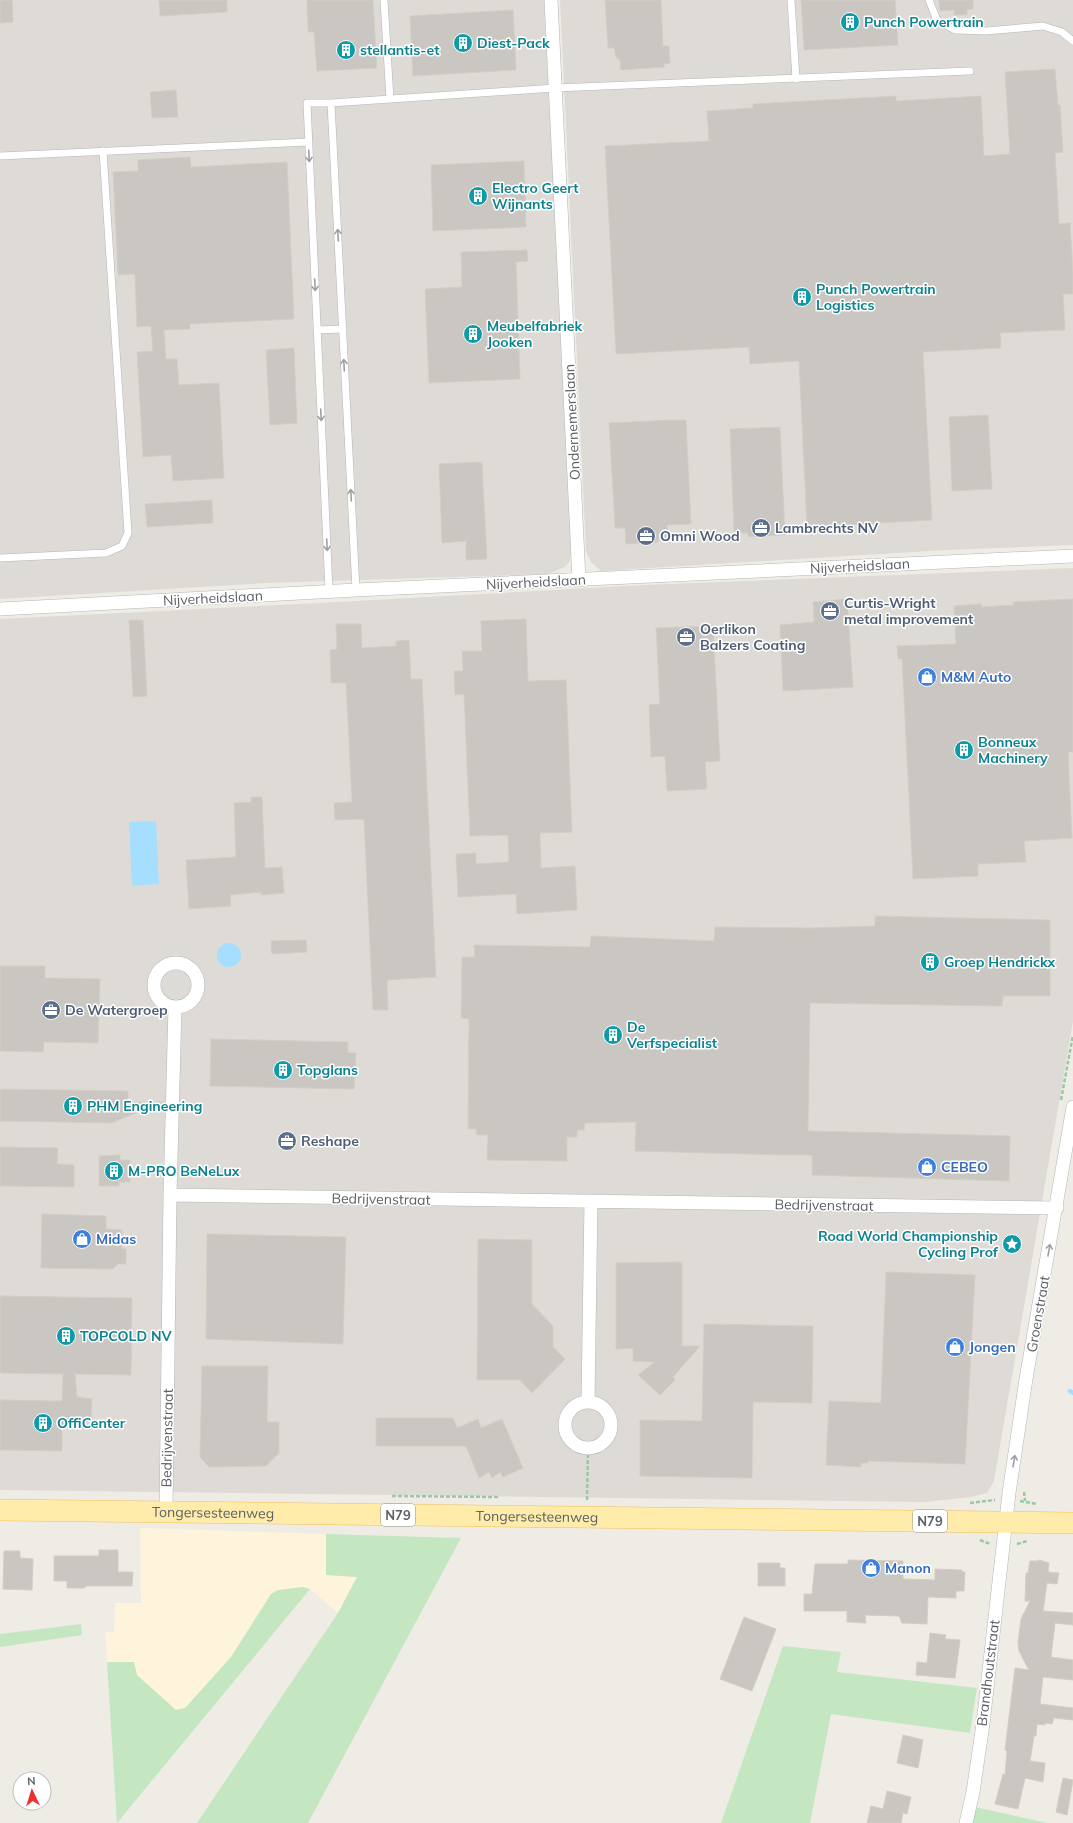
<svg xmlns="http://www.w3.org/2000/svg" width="1073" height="1823" viewBox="0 0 1073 1823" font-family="Mulish,sans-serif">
  <rect width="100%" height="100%" fill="#efece5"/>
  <path fill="#fef4db" d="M140,1528l186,6v41l31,2 -19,36 -28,-24 -39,5 -40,63 -38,44 -8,7 -9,3 -39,-36 -3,-13h-27l-2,-30h9l1,-29h26z"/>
  <path fill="#dedbd7" d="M0,0h544l28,543 -2,18 -5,6 -17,7 -281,9 -267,16z
    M560,0h513v545l-126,5 -346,21 -10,-9 -5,-11z
    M1073,568v453l-79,460 -7,12 -16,4 -46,5 -925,-12v-871l319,-16 324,-18z"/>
  <path fill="#c4e7c1" d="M326,1534l135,4 -153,285h-111l141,-210 19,-36 -31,-2z
    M303,1587l7,2 -193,234 -10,-161h27l3,13 39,35 9,-2 46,-51 40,-63 7,-4z
    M81,1624l1,11 -82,12v-13z
    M783,1646l58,6 -4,20 140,16 -7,45 -139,-19 -21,109h-89z
    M975,1807l72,16h-76z"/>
  <path fill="#a5deff" d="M156,821l3,63 -27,2 -3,-64z
    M217 955a12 12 0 1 1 24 0a12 12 0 1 1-24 0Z"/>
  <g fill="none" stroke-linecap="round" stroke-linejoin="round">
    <path stroke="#a5deff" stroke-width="4.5" d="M1070,1391l3,2"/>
  </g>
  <path fill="#cac7c2" stroke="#d4cec3" d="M0,0h12l1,22 -13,1z
    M159,0h68v12l-67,4z
    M307,0h66l4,68 -60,3 -3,-39h-6z
    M605,0h56l2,46h6l1,17 -6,1v3l-43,3 -1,-10 -4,-3 -2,-9h-6z
    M801,0h94l3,45 -94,5z
    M939,0h34v9l-6,1v5h-13v-5l-14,1z
    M513,10l3,60 -103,6 -3,-60z
    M1055,69l3,36h2l3,47 -8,1 4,71 11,-1 3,50v21h-10l2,36 -65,3 1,15 -78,4 9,168 -125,7 -8,-166 -49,3 -1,-17 -133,7 -11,-208 104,-5 -2,-30 46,-3v-4l143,-8v5l85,-5 3,60 26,-2 -5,-82z
    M176,90l2,27 -26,1 -2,-26z
    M190,157l1,10 96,-5 7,157 -104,5v5l-26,1 2,29h11l2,26 40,-2 5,95 -51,3 -2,-26 -28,2 -6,-105 16,-1 -2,-25 -14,1 -2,-53 -17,1 -5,-103 25,-1v-11z
    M524,161l2,66 -93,4 -2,-66z
    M527,250l1,11 -12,1 4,117 -91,4 -4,-94 37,-2 -1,-35z
    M294,348l3,75 -27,2 -4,-75z
    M988,415l4,74 -40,2 -3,-74z
    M672,420h14l5,104 -24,1 1,13 -10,1v3l-32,2 -1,-16h-10l-6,-105z
    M780,427l5,108 -37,2v-4h-14l-4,-104z
    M482,462l5,97 -21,1v-19l-24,2 -3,-79z
    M212,500l1,23 -66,4 -2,-23z
    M847,599l6,88 -70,4 -3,-66 34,-3 -1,-20z
    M1073,599v153h-5l4,86 -48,3 2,21 -48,2v12l-65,3 -11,-220h-4l-1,-13 59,-2 -2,-38 27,-2v3l33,-2 -1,-3z
    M526,619l2,62 38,-1 6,152 -32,1 1,35 34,-2 2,44 -60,4 -1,-20 -58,3 -2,-43 20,-1v11l33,-2 -1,-27 -38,1 -6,-142 -9,1 -1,-24h9l-1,-20h20l-1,-30z
    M129,620h14l4,76 -14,1z
    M336,624h25l1,24 34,-2v-5l13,-1 2,39h11l14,298 -49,3 1,30h-15l-9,-191 -29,1 -1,-17 18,-1 -6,-119h-15l-1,-33 7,-1z
    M713,626l7,135 -15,1 2,27 -40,2 -2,-35 -14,1 -2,-52 11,-1 -4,-76z
    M251,797h11l3,71 17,-1 2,26 -23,2v-3l-31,3 1,11 -42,3 -3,-49 50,-3 -2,-54 17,-1z
    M875,916l175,4v76h-47l-1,10 -192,-3 -2,128 202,5 -1,45 -197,-6v-20h-31l-146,-4 1,-29 -51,1 -1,7h-7v7h-10v24l-80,-1 1,-25h-11l-1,-6h-8l1,-110 -8,-1 1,-61h13l-1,-12 116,2 1,-11 123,5 1,-14 97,1 63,-2z
    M306,940l1,12 -35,2 -1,-13z
    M0,966h45v12l55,1 -2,64 -54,-1 -1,10 -43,-1z
    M211,1039l137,3v11h8l-2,36 -144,-3z
    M0,1089l128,2v11h36l-53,21 -111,-2z
    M0,1147l58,1 -1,16 17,1v22l-74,-1z
    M120,1155v5h10v22h-11v4h-20v-30z
    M42,1214l64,2v13l16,1v19h4v15h-8l-5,5 -72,-1z
    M207,1234l139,3 -3,107 -137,-5z
    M478,1239l54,1v64l21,22v21l12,12 -33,34 -12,-13h-43z
    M682,1262v84h18l-27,31 2,3 -15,15 -22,-20 17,-13 -22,-1v-13l-17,1v-86z
    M886,1272l89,3 -10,189 -97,-3v2h-7v4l-35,-2 3,-64 52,2z
    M0,1296l132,2 -1,77 -56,-1 2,23 15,2 -1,20h-6v9l-23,-1v24l-62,-1v-50l62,1 1,-27 -63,-1z
    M704,1324l109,2 -1,77 -59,-1 -1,76 -112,-2v-56l62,1z
    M202,1366h66l-1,56h12v31l-13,13 -57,1 -9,-10z
    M376,1418h77l4,10 21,-9 3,9 21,-9 21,49 -20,9 -3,-5 -8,6 -3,-6 -10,6 -13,-32h-90z
    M99,1550h19v22h15l-1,14h-47v2h-18v-7h-13v-25h45z
    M4,1551h16v7l13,1 -1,31 -29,-1z
    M848,1560l55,1v18l32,1v-11l27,1v2h3l-1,19h-8v7l-28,-1 -1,27 -25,-1 -3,-7 -34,-1 1,8 -19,-1v-11h-43v-17h8l3,-30h33z
    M1039,1560l10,3 -1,9 11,1 -2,11 -10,-1 -4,28 30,2v12l-18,-2 -4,34 22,3v20l-30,-3 -3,27 33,4v12l-19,-2 -2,6 -7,-1v2l-8,-1 -1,12h-2l-4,25 15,2 -2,19 -18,-4 -7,31 -23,-5 8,-30 2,1 2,-24 -2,-1 10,-82 14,2 -10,-19 -1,-9 3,-23 9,-18h-5l1,-28h2l2,-12h7z
    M758,1563h22v5h5v18h-27z
    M744,1617l32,12 -24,62 -32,-12z
    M930,1633l16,2 -1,4 15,1 -5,38 -39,-3 1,-13 10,1z
    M903,1735l20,5 -5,28 -21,-5z
    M1063,1778l10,2 -6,35 -11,-3z
    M887,1791l24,6 -4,17 -4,-1 -2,10h-34l4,-17 12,3z"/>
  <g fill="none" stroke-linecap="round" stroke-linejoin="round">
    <g stroke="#b2b6ba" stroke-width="8">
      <path id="lane" d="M384,0l6,99
        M791,0l5,79
        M929,0l8,20 18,10 31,1 57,-5 19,6 11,9
        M331,103l25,487
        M0,156l309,-14
        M317,330l26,-1
        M0,558l106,-5 16,-7 6,-13 -25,-382
        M329,591l-22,-488h24l224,-15 415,-17"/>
    </g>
    <g stroke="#b2b6ba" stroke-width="14">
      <path id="street" d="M551,0l28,580
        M0,609l356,-19 717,-34
        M154 985a22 22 0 1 1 44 0a22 22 0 1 1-44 0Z
        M170,1195l887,13
        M588,1401l3,-200
        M565 1425a23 23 0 1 1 46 0a23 23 0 1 1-46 0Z
        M166,1512l4,-317 5,-188
        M966,1823l7,-31 10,-68 26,-231 17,-114 47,-272"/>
    </g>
    <g stroke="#f2be5b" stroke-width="22">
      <g id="primary">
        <path id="s1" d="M0,1510l1073,13"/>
      </g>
    </g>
    <path stroke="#9ac8a4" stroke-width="2.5" stroke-dasharray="4 2" stroke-linecap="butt" d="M1061,1100l12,-65
      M1024,1492l1,9
      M392,1496l107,1
      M587,1500l1,-51
      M1020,1501l17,3
      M970,1503l25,-3
      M980,1540l10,4
      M1017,1544l10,-3"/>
    <use href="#lane" stroke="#fff" stroke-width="7"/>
    <use href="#street" stroke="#fff" stroke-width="13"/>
    <use href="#primary" stroke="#ffecaa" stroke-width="21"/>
  </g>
  <defs><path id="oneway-shaft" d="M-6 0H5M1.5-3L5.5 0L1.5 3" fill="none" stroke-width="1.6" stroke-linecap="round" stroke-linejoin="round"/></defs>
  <g stroke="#9ea0a3">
    <use href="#oneway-shaft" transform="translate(309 156) rotate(87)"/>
    <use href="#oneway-shaft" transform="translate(338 235) rotate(-93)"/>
    <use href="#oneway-shaft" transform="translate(315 285) rotate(87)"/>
    <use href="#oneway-shaft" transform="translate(344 365) rotate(-93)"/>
    <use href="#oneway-shaft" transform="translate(321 415) rotate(87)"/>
    <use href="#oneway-shaft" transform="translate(351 495) rotate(-93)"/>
    <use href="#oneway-shaft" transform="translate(327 545) rotate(87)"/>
    <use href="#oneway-shaft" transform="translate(1049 1250) rotate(-80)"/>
    <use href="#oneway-shaft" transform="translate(1014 1461) rotate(-81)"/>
  </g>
  <defs>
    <g id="building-disc" transform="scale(1)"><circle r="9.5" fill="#0f9aa8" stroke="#fff"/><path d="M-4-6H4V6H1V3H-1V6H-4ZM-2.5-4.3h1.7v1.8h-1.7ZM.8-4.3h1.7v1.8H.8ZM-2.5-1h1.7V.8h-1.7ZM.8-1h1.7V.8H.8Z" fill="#fff"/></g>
    <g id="office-disc" transform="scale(1)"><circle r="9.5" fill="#5c6f8a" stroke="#fff"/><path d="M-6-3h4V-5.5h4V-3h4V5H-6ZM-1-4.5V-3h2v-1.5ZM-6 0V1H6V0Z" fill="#fff"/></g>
    <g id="shop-disc" transform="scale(1)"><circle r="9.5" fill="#3f7fe0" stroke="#fff"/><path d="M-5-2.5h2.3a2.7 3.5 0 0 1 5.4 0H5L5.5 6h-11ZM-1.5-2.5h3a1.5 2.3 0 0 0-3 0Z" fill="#fff"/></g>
    <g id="sight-disc" transform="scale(1)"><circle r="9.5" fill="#0f9aa8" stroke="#fff"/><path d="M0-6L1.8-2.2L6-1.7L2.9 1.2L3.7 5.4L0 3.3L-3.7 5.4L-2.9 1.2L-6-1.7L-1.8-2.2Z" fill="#fff"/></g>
  </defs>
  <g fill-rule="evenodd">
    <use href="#building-disc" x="850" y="22"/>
    <use href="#building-disc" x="463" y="43"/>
    <use href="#building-disc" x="346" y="50"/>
    <use href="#building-disc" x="478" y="196"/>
    <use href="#building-disc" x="802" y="297"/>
    <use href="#building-disc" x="473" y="334"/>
    <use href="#office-disc" x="761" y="528"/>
    <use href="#office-disc" x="646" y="536"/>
    <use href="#office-disc" x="830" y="611"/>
    <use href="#office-disc" x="686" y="637"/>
    <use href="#shop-disc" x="927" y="677"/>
    <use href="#building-disc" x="964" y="750"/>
    <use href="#building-disc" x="930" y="962"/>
    <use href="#office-disc" x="51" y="1010"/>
    <use href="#building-disc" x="613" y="1035"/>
    <use href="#building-disc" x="283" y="1070"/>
    <use href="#building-disc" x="73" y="1106"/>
    <use href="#office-disc" x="287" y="1141"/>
    <use href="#shop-disc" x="927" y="1167"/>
    <use href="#building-disc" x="114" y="1171"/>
    <use href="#shop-disc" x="82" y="1239"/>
    <use href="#sight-disc" x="1012" y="1244"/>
    <use href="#building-disc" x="66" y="1336"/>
    <use href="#shop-disc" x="955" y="1347"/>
    <use href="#building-disc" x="43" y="1423"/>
    <use href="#shop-disc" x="871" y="1568"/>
  </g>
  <g text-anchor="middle" stroke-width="3" stroke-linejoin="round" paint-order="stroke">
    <g fill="#fff" stroke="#8e9093" stroke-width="1">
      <rect x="381" y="1504" width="34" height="22" rx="3"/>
      <rect x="913" y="1510" width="34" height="22" rx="3"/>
    </g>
    <g font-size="13" font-weight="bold" fill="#5d6165">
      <text x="398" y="1520">N79</text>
      <text x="930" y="1526">N79</text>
    </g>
    <g font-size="14" font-weight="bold" fill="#0d838f" stroke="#fff" text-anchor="start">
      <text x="864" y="27">Punch Powertrain</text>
      <text x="477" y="48">Diest-Pack</text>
      <text x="360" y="55">stellantis-et</text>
      <text x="492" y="193">Electro Geert<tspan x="492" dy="16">Wijnants</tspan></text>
      <text x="816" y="294">Punch Powertrain<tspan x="816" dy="16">Logistics</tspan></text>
      <text x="487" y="331">Meubelfabriek<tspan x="487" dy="16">Jooken</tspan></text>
      <text x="978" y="747">Bonneux<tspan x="978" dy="16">Machinery</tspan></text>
      <text x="944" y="967">Groep Hendrickx</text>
      <text x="627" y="1032">De<tspan x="627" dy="16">Verfspecialist</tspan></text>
      <text x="297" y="1075">Topglans</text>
      <text x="87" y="1111">PHM Engineering</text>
      <text x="128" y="1176">M-PRO BeNeLux</text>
      <text x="998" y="1241" text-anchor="end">Road World Championship<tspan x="998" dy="16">Cycling Prof</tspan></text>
      <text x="80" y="1341">TOPCOLD NV</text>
      <text x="57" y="1428">OffiCenter</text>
    </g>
    <g font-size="14" fill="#5d6165" stroke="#fff">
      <text transform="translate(572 422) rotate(-93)" y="5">Ondernemerslaan</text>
      <text transform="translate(860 566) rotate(-3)" y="5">Nijverheidslaan</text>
      <text transform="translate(536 582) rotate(-3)" y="5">Nijverheidslaan</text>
      <text transform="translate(213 598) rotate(-3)" y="5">Nijverheidslaan</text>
      <text transform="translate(381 1199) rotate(1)" y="5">Bedrijvenstraat</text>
      <text transform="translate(824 1205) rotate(1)" y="5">Bedrijvenstraat</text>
      <text transform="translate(1038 1314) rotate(-80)" y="5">Groenstraat</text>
      <text transform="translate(167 1438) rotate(-89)" y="5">Bedrijvenstraat</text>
      <text dy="5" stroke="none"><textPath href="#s1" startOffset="213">Tongersesteenweg</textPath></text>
      <text dy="5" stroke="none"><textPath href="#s1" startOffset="537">Tongersesteenweg</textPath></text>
      <text transform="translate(988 1673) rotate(-83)" y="5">Brandhoutstraat</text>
    </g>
    <g font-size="14" font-weight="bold" fill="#4e5e75" stroke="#fff" text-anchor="start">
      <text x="775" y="533">Lambrechts NV</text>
      <text x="660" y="541">Omni Wood</text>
      <text x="844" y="608">Curtis-Wright<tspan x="844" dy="16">metal improvement</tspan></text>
      <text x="700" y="634">Oerlikon<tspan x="700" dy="16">Balzers Coating</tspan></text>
      <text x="65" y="1015">De Watergroep</text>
      <text x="301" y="1146">Reshape</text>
    </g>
    <g font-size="14" font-weight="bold" fill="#366cbe" stroke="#fff" text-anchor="start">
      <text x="941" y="682">M&amp;M Auto</text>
      <text x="941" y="1172">CEBEO</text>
      <text x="96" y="1244">Midas</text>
      <text x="969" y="1352">Jongen</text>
      <text x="885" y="1573">Manon</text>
    </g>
  </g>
  <g transform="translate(32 1791) rotate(356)"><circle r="19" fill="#ffffff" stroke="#bec0c1"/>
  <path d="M0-3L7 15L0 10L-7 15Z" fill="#ea3230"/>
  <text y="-6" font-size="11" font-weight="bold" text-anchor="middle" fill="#5d6165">N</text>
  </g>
</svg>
